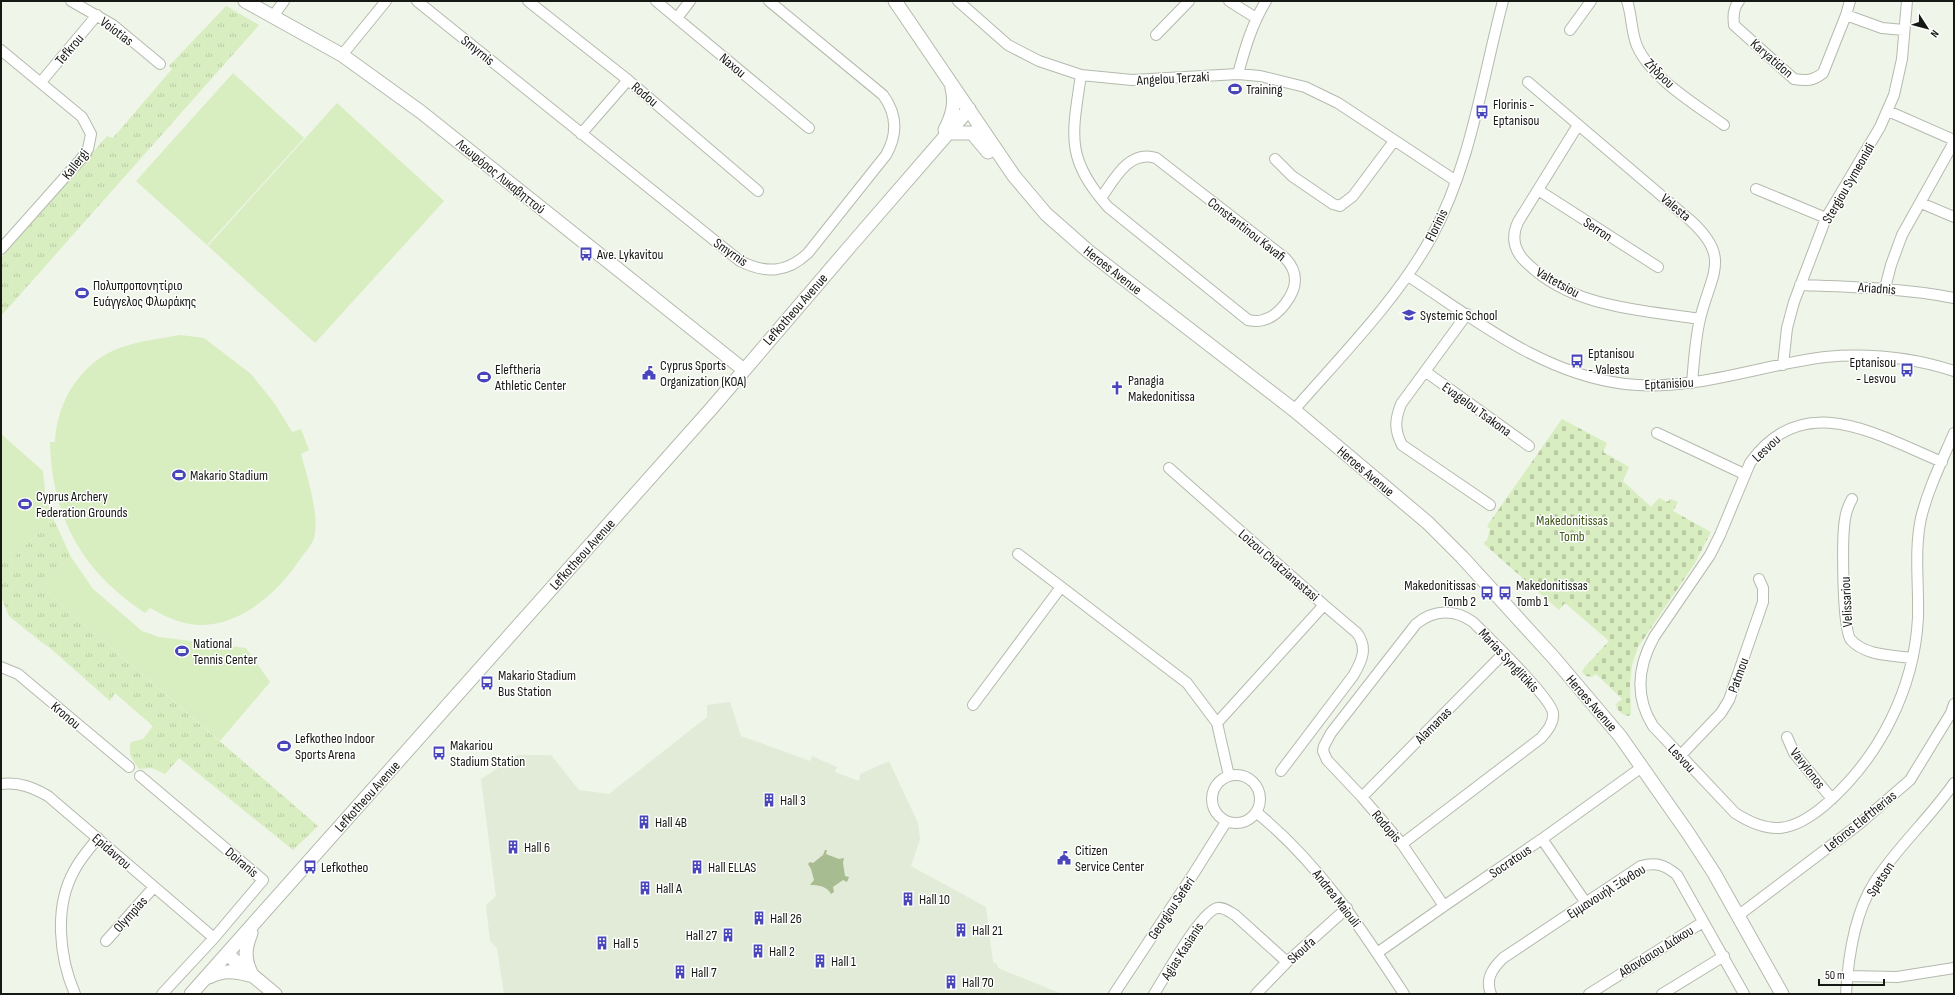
<svg xmlns="http://www.w3.org/2000/svg" width="1955" height="995" viewBox="0 0 1955 995" font-family="'Sofia Sans Condensed',sans-serif">
  <defs>
    <pattern id="cemetery-stones" width="16" height="16" patternUnits="userSpaceOnUse"><rect width="16" height="16" fill="#d8edc0"/><path d="M2 7V4a2 2 0 0 1 4 0v3zM10 15v-3a2 2 0 0 1 4 0v3z" fill="#b9caa4"/></pattern>
    <pattern id="park-tufts" width="24" height="20" patternUnits="userSpaceOnUse"><rect width="24" height="20" fill="#d8edc0"/><path d="M3 7l-1-3M5 7V3M7 7l1-3M15 17l-1-3M17 17v-4M19 17l1-3" fill="none" stroke="#b9caa4"/></pattern>
  </defs>
  <rect width="100%" height="100%" fill="#eff5e8"/>
  <path fill="#e2ebd8" d="M730,702l11,34 69,25 2,-5 25,11 -2,5 24,9 1,-7 29,-13 29,62 2,16 -9,27 75,41 7,55 4,2 1,4 64,26h-70l-5,-2 -4,2h-479l-7,-46 -7,-7 -4,-36 10,-9 -15,-117 37,-24h33l28,35 30,4 98,-77v-12z"/>
  <path fill="#d8edc0" d="M233,73l71,65 -97,107 -71,-64z
    M337,103l107,98 -129,142 -107,-97z
    M180,335l24,3 47,36 24,30 17,28 9,-3 8,21 -8,4c6,23 19,61 13,84 -2,7 -9,14 -13,20 -22,33 -60,69 -103,67 -18,-1 -33,-9 -48,-17l-5,5c-63,-42 -93,-95 -95,-171h5c2,-44 30,-86 74,-97 17,-5 35,-7 51,-10z
    M1,434l42,37 2,20 8,27 -42,42 -10,-9z
    M71,557l22,32 49,42 17,6 87,11 24,34 -50,59 -179,-154z"/>
  <path fill="url(#cemetery-stones)" d="M1562,419l45,24 -4,9 26,15 -6,14 28,26 8,-9 8,4 4,-3 7,3 -5,9 38,21 -16,31 -57,84 -6,18 -2,19 1,30 -2,2c-7,-1 -12,-5 -13,-12l6,-5 -26,-25 -4,3 -6,-1 -4,-4 2,-4 25,-27 -44,-38 -6,7 -75,-66 3,-4 3,-11 -3,-3z"/>
  <path fill="url(#park-tufts)" d="M226,6l33,19 -258,291v-58l106,-122 6,2 59,-69 -3,-3z
    M53,518l18,39 -30,30 277,239 -25,24 -114,-92 -14,16 -13,-6 -13,1c-6,-9 -12,-15 -8,-27l12,-3 10,-13 -38,-33 -5,8 -60,-53 -10,-7 -31,-25 -8,-19v-46l10,9z"/>
  <path fill="#a8bc91" d="M825,850h2l-1,4 13,5 5,-1 -1,5 2,13 4,1 -2,5 -4,-2 -10,7 1,5 -3,2c-4,-8 -13,-9 -21,-9l4,-5 -3,-11 -3,-5 2,-2 3,1 10,-8z"/>
  <g fill="none" stroke-linecap="round" stroke-linejoin="round">
    <g stroke="#b4baae" stroke-width="12">
      <path id="minor" d="M71,1l42,24 47,39
        M417,1l323,260c26,13 47,12 68,-8l78,-98c12,-21 11,-41 -3,-60l-114,-94
        M528,1l100,79 130,111
        M656,1l153,127
        M958,1l50,44 31,16 42,14 51,5 106,-6 22,2 45,11 33,16 118,78
        M1229,1l27,17
        M1627,1c5,14 4,31 10,45 14,32 59,59 87,79
        M1739,1c-6,7 -6,15 -5,24l60,54c12,2 19,2 29,-6l23,-58 4,-14
        M274,15l10,-14
        M1846,15l36,13 22,2
        M677,18l13,-17
        M1570,30l21,-29
        M1156,35l33,-34
        M1,50l81,67 9,17 -3,15 -7,10 -80,90
        M342,55l44,-54
        M1238,74c7,-26 14,-50 28,-73
        M1081,75c-9,61 -16,83 27,132l140,113c5,1 10,2 15,0 15,-3 32,-25 32,-40 0,-9 -4,-16 -10,-22l-129,-100c-27,-9 -42,22 -55,40
        M41,82l56,-67
        M1528,82l162,138c42,38 21,53 10,99 -5,21 -6,42 -8,64
        M1888,111l66,29
        M1578,125l-60,97c-8,17 -3,31 11,43 45,43 113,45 171,54
        M581,134l47,-54
        M1275,159l17,17 41,28 7,2 13,-10 41,-55
        M1756,189l70,29
        M1538,190l120,77
        M1921,203l33,14
        M1408,276c68,44 134,98 217,108 68,8 134,-19 200,-27 43,-4 89,1 129,14
        M1800,285c52,2 103,3 154,13
        M1885,288l6,-23 11,-30 52,-93
        M1467,314l-66,90c-6,16 -7,25 1,41l88,60
        M1783,365l4,-37 7,-26 32,-84 54,-91 14,-32 8,-36 5,-58
        M1426,372l103,74
        M1294,410c47,-54 102,-109 137,-172 40,-73 51,-158 72,-237
        M1657,433l87,41
        M1942,462c-65,-27 -139,-74 -192,1l-30,72 -10,20 -56,82c-16,29 -20,59 -1,89l82,87c36,23 58,19 90,-8 54,-47 89,-115 93,-187 1,-34 -4,-67 3,-100 7,-29 21,-57 33,-85
        M1169,468l155,137 -107,118
        M1852,499c-4,7 -6,13 -7,20 -3,17 -3,112 6,121 15,16 40,15 60,18
        M1018,554l169,129 30,40 12,53
        M1,667l17,7 111,93
        M973,705l88,-118
        M1787,737l7,16 38,46
        M1680,756l41,-43 8,-13 34,-98v-14l-4,-9
        M1281,771l72,-95c9,-15 15,-28 4,-43l-33,-28
        M1212 799a24 24 0 1 1 48 0a24 24 0 1 1-48 0Z
        M140,776l123,104 -49,58 -52,56
        M1,784c18,-2 31,3 47,12l166,142
        M1362,797l142,-144
        M1256,812c62,50 105,116 148,182
        M1542,839l44,64
        M1402,844l139,-106c6,-7 13,-15 12,-25 -2,-15 -65,-76 -80,-91 -18,-13 -39,-13 -57,2l-85,109 -7,13 -1,5 4,9 35,37 40,47 42,62
        M1739,915l119,-90 52,-45 41,-67 3,-9
        M106,941l48,-54
        M1377,953l67,-47 98,-67 100,-72
        M1847,976l50,1 57,-9
        M75,994c-16,-37 -21,-87 -1,-123 6,-12 15,-22 24,-33
        M1114,994l80,-121 32,-51
        M1154,994c10,-15 48,-85 64,-86 6,-1 12,4 17,7l52,47
        M1256,994l31,-32 60,-54
        M1491,994c-6,-15 1,-25 12,-36l138,-92c16,-4 24,-1 36,9l67,119
        M1589,994l114,-72
        M1662,994l62,-38
        M1846,994c2,-35 9,-81 28,-111 23,-36 56,-65 80,-100"/>
    </g>
    <g stroke="#b4baae" stroke-width="15">
      <path id="major" d="M245,1l97,54 79,57 323,258
        M895,1l119,175 32,38 42,37 206,159 134,113 34,34 92,101 66,78 68,97 26,40 68,121
        M945,130c7,-14 11,-26 7,-42
        M948,133h24l16,19
        M228,955l47,39
        M251,973c-7,-15 -6,-25 0,-40
        M209,977c14,-7 25,-6 40,-2
        M191,994l520,-585 141,-165 117,-135"/>
    </g>
    <use href="#minor" stroke="#fff" stroke-width="10"/>
    <use href="#major" stroke="#fff" stroke-width="13"/>
  </g>
  <defs>
    <g id="stadium-bare" transform="scale(1.08)"><path d="M0-5a6.5 5 0 1 0 0 10a6.5 5 0 1 0 0-10ZM-3.5-1.8h7v3.6h-7Z" fill="#4945bb" stroke="#fff" stroke-width="2.5" paint-order="stroke"/></g>
    <g id="bus-bare" transform="scale(1.08)"><path d="M-5-6H5V4H4V6H2V4H-2V6H-4V4H-5ZM-3.5-4V0h7V-4ZM-3.5 1.2v1.5H-2V1.2ZM2 1.2v1.5H3.5V1.2Z" fill="#4945bb" stroke="#fff" stroke-width="2.5" paint-order="stroke"/></g>
    <g id="school-bare" transform="scale(1.08)"><path d="M0-5L7-2L0 1L-7-2ZM-4 1L0 2.5L4 1V4Q0 6-4 4Z" fill="#4945bb" stroke="#fff" stroke-width="2.5" paint-order="stroke"/></g>
    <g id="civic-bare" transform="scale(1.08)"><path d="M-.6-6.5H3V-4.5H.6V-3L4-1V1h2V6H-6V1h2V-1L-.6-3ZM-1.2 2.5V6h2.4V2.5Z" fill="#4945bb" stroke="#fff" stroke-width="2.5" paint-order="stroke"/></g>
    <g id="church-bare" transform="scale(1.08)"><path d="M-1.2-6h2.4v3.5h3.3v2.4h-3.3V6h-2.4V-.1h-3.3v-2.4h3.3Z" fill="#4945bb" stroke="#fff" stroke-width="2.5" paint-order="stroke"/></g>
    <g id="building-bare" transform="scale(1.08)"><path d="M-4-6H4V6H1V3H-1V6H-4ZM-2.5-4.3h1.7v1.8h-1.7ZM.8-4.3h1.7v1.8H.8ZM-2.5-1h1.7V.8h-1.7ZM.8-1h1.7V.8H.8Z" fill="#4945bb" stroke="#fff" stroke-width="2.5" paint-order="stroke"/></g>
  </defs>
  <g fill-rule="evenodd">
    <use href="#stadium-bare" x="1235" y="89"/>
    <use href="#bus-bare" x="1482" y="112"/>
    <use href="#bus-bare" x="586" y="254"/>
    <use href="#stadium-bare" x="82" y="293"/>
    <use href="#school-bare" x="1409" y="315"/>
    <use href="#bus-bare" x="1577" y="361"/>
    <use href="#bus-bare" x="1907" y="370"/>
    <use href="#civic-bare" x="649" y="373"/>
    <use href="#stadium-bare" x="484" y="377"/>
    <use href="#church-bare" x="1117" y="388"/>
    <use href="#stadium-bare" x="179" y="475"/>
    <use href="#stadium-bare" x="25" y="504"/>
    <use href="#bus-bare" x="1487" y="593"/>
    <use href="#bus-bare" x="1505" y="593"/>
    <use href="#stadium-bare" x="182" y="651"/>
    <use href="#bus-bare" x="487" y="683"/>
    <use href="#stadium-bare" x="284" y="746"/>
    <use href="#bus-bare" x="439" y="753"/>
    <use href="#building-bare" x="769" y="800"/>
    <use href="#building-bare" x="644" y="822"/>
    <use href="#building-bare" x="513" y="847"/>
    <use href="#civic-bare" x="1064" y="858"/>
    <use href="#bus-bare" x="310" y="867"/>
    <use href="#building-bare" x="697" y="867"/>
    <use href="#building-bare" x="645" y="888"/>
    <use href="#building-bare" x="908" y="899"/>
    <use href="#building-bare" x="759" y="918"/>
    <use href="#building-bare" x="961" y="930"/>
    <use href="#building-bare" x="728" y="935"/>
    <use href="#building-bare" x="602" y="943"/>
    <use href="#building-bare" x="758" y="951"/>
    <use href="#building-bare" x="820" y="961"/>
    <use href="#building-bare" x="680" y="972"/>
    <use href="#building-bare" x="951" y="982"/>
  </g>
  <g text-anchor="middle" stroke-width="3" stroke-linejoin="round" paint-order="stroke">
    <g font-size="14" fill="#161813" stroke="#fff">
      <text transform="translate(117 31) rotate(37)" y="5">Voiotias</text>
      <text transform="translate(69 49) rotate(-50)" y="5">Tefkrou</text>
      <text transform="translate(478 50) rotate(39)" y="5">Smyrnis</text>
      <text transform="translate(1772 58) rotate(41)" y="5">Karyatidon</text>
      <text transform="translate(733 65) rotate(40)" y="5">Naxou</text>
      <text transform="translate(1660 73) rotate(45)" y="5">Ζήδρου</text>
      <text transform="translate(1173 78) rotate(-3)" y="5">Angelou Terzaki</text>
      <text transform="translate(645 94) rotate(40)" y="5">Rodou</text>
      <text transform="translate(75 164) rotate(-52)" y="5">Kallergi</text>
      <text transform="translate(501 176) rotate(39)" y="5">Λεωφόρος Λυκαβηττού</text>
      <text transform="translate(1848 183) rotate(-60)" y="5">Stergiou Symeonidi</text>
      <text transform="translate(1676 207) rotate(40)" y="5">Valesta</text>
      <text transform="translate(1436 225) rotate(-64)" y="5">Florinis</text>
      <text transform="translate(1247 229) rotate(38)" y="5">Constantinou Kavafi</text>
      <text transform="translate(1598 229) rotate(33)" y="5">Serron</text>
      <text transform="translate(731 252) rotate(35)" y="5">Smyrnis</text>
      <text transform="translate(1113 270) rotate(38)" y="5">Heroes Avenue</text>
      <text transform="translate(1558 282) rotate(29)" y="5">Valtetsiou</text>
      <text transform="translate(1877 288) rotate(4)" y="5">Ariadnis</text>
      <text transform="translate(795 309) rotate(-49)" y="5">Lefkotheou Avenue</text>
      <text transform="translate(1669 383) rotate(-3)" y="5">Eptanisiou</text>
      <text transform="translate(1477 409) rotate(36)" y="5">Evagelou Tsakona</text>
      <text transform="translate(1766 448) rotate(-43)" y="5">Lesvou</text>
      <text transform="translate(1366 471) rotate(40)" y="5">Heroes Avenue</text>
      <text transform="translate(582 554) rotate(-48)" y="5">Lefkotheou Avenue</text>
      <text transform="translate(1279 565) rotate(41)" y="5">Loizou Chatzianastasi</text>
      <text transform="translate(1846 602) rotate(-93)" y="5">Velissariou</text>
      <text transform="translate(1509 660) rotate(47)" y="5">Marias Synglitikis</text>
      <text transform="translate(1738 675) rotate(-70)" y="5">Patmou</text>
      <text transform="translate(1592 703) rotate(49)" y="5">Heroes Avenue</text>
      <text transform="translate(66 715) rotate(40)" y="5">Kronou</text>
      <text transform="translate(1433 725) rotate(-45)" y="5">Alamanas</text>
      <text transform="translate(1682 758) rotate(47)" y="5">Lesvou</text>
      <text transform="translate(1808 768) rotate(52)" y="5">Vavylonos</text>
      <text transform="translate(367 796) rotate(-48)" y="5">Lefkotheou Avenue</text>
      <text transform="translate(1860 821) rotate(-39)" y="5">Leforos Eleftherias</text>
      <text transform="translate(1387 826) rotate(50)" y="5">Rodopis</text>
      <text transform="translate(112 851) rotate(41)" y="5">Epidavrou</text>
      <text transform="translate(1510 861) rotate(-34)" y="5">Socratous</text>
      <text transform="translate(242 862) rotate(40)" y="5">Doiranis</text>
      <text transform="translate(1880 879) rotate(-57)" y="5">Spetson</text>
      <text transform="translate(1606 891) rotate(-32)" y="5">Εμμανουήλ Ξάνθου</text>
      <text transform="translate(1337 898) rotate(52)" y="5">Andrea Maiouli</text>
      <text transform="translate(1171 908) rotate(-56)" y="5">Georgiou Seferi</text>
      <text transform="translate(130 914) rotate(-48)" y="5">Olympias</text>
      <text transform="translate(1301 950) rotate(-42)" y="5">Skoufa</text>
      <text transform="translate(1182 951) rotate(-57)" y="5">Agias Kasianis</text>
      <text transform="translate(1656 951) rotate(-32)" y="5">Αθανάσιου Διάκου</text>
    </g>
    <g font-size="14" fill="#161813" stroke="#fff" text-anchor="start">
      <text x="1246" y="94">Training</text>
      <text x="1493" y="109">Florinis -<tspan x="1493" dy="16">Eptanisou</tspan></text>
      <text x="597" y="259">Ave. Lykavitou</text>
      <text x="93" y="290">Πολυπροπονητίριο<tspan x="93" dy="16">Ευάγγελος Φλωράκης</tspan></text>
      <text x="1420" y="320">Systemic School</text>
      <text x="1588" y="358">Eptanisou<tspan x="1588" dy="16">- Valesta</tspan></text>
      <text x="1896" y="367" text-anchor="end">Eptanisou<tspan x="1896" dy="16">- Lesvou</tspan></text>
      <text x="660" y="370">Cyprus Sports<tspan x="660" dy="16">Organization (KOA)</tspan></text>
      <text x="495" y="374">Eleftheria<tspan x="495" dy="16">Athletic Center</tspan></text>
      <text x="1128" y="385">Panagia<tspan x="1128" dy="16">Makedonitissa</tspan></text>
      <text x="190" y="480">Makario Stadium</text>
      <text x="36" y="501">Cyprus Archery<tspan x="36" dy="16">Federation Grounds</tspan></text>
      <text x="1476" y="590" text-anchor="end">Makedonitissas<tspan x="1476" dy="16">Tomb 2</tspan></text>
      <text x="1516" y="590">Makedonitissas<tspan x="1516" dy="16">Tomb 1</tspan></text>
      <text x="193" y="648">National<tspan x="193" dy="16">Tennis Center</tspan></text>
      <text x="498" y="680">Makario Stadium<tspan x="498" dy="16">Bus Station</tspan></text>
      <text x="295" y="743">Lefkotheo Indoor<tspan x="295" dy="16">Sports Arena</tspan></text>
      <text x="450" y="750">Makariou<tspan x="450" dy="16">Stadium Station</tspan></text>
      <text x="780" y="805">Hall 3</text>
      <text x="655" y="827">Hall 4B</text>
      <text x="524" y="852">Hall 6</text>
      <text x="1075" y="855">Citizen<tspan x="1075" dy="16">Service Center</tspan></text>
      <text x="321" y="872">Lefkotheo</text>
      <text x="708" y="872">Hall ELLAS</text>
      <text x="656" y="893">Hall A</text>
      <text x="919" y="904">Hall 10</text>
      <text x="770" y="923">Hall 26</text>
      <text x="972" y="935">Hall 21</text>
      <text x="717" y="940" text-anchor="end">Hall 27</text>
      <text x="613" y="948">Hall 5</text>
      <text x="769" y="956">Hall 2</text>
      <text x="831" y="966">Hall 1</text>
      <text x="691" y="977">Hall 7</text>
      <text x="962" y="987">Hall 70</text>
    </g>
    <g font-size="14" fill="#405919" stroke="#fff">
      <text x="1572" y="525">Makedonitissas<tspan x="1572" dy="16">Tomb</tspan></text>
    </g>
  </g>
  <rect width="1955" height="995" fill="none" stroke="#161813" stroke-width="4"/>
  <g transform="translate(1927 28) rotate(126)" stroke="#ffffff" stroke-width="3" paint-order="stroke">
  <path d="M0-3L7 15L0 10L-7 15Z" fill="#161813"/>
  <text y="-6" font-size="11" font-weight="bold" text-anchor="middle" fill="#161813">N</text>
  </g>
  <path d="M1819 979v6h65v-6" fill="none" stroke="#161813" stroke-width="2"/>
  <text x="1825" y="979" font-size="12" fill="#161813" stroke="#ffffff" stroke-width="3" paint-order="stroke">50 m</text>
</svg>
